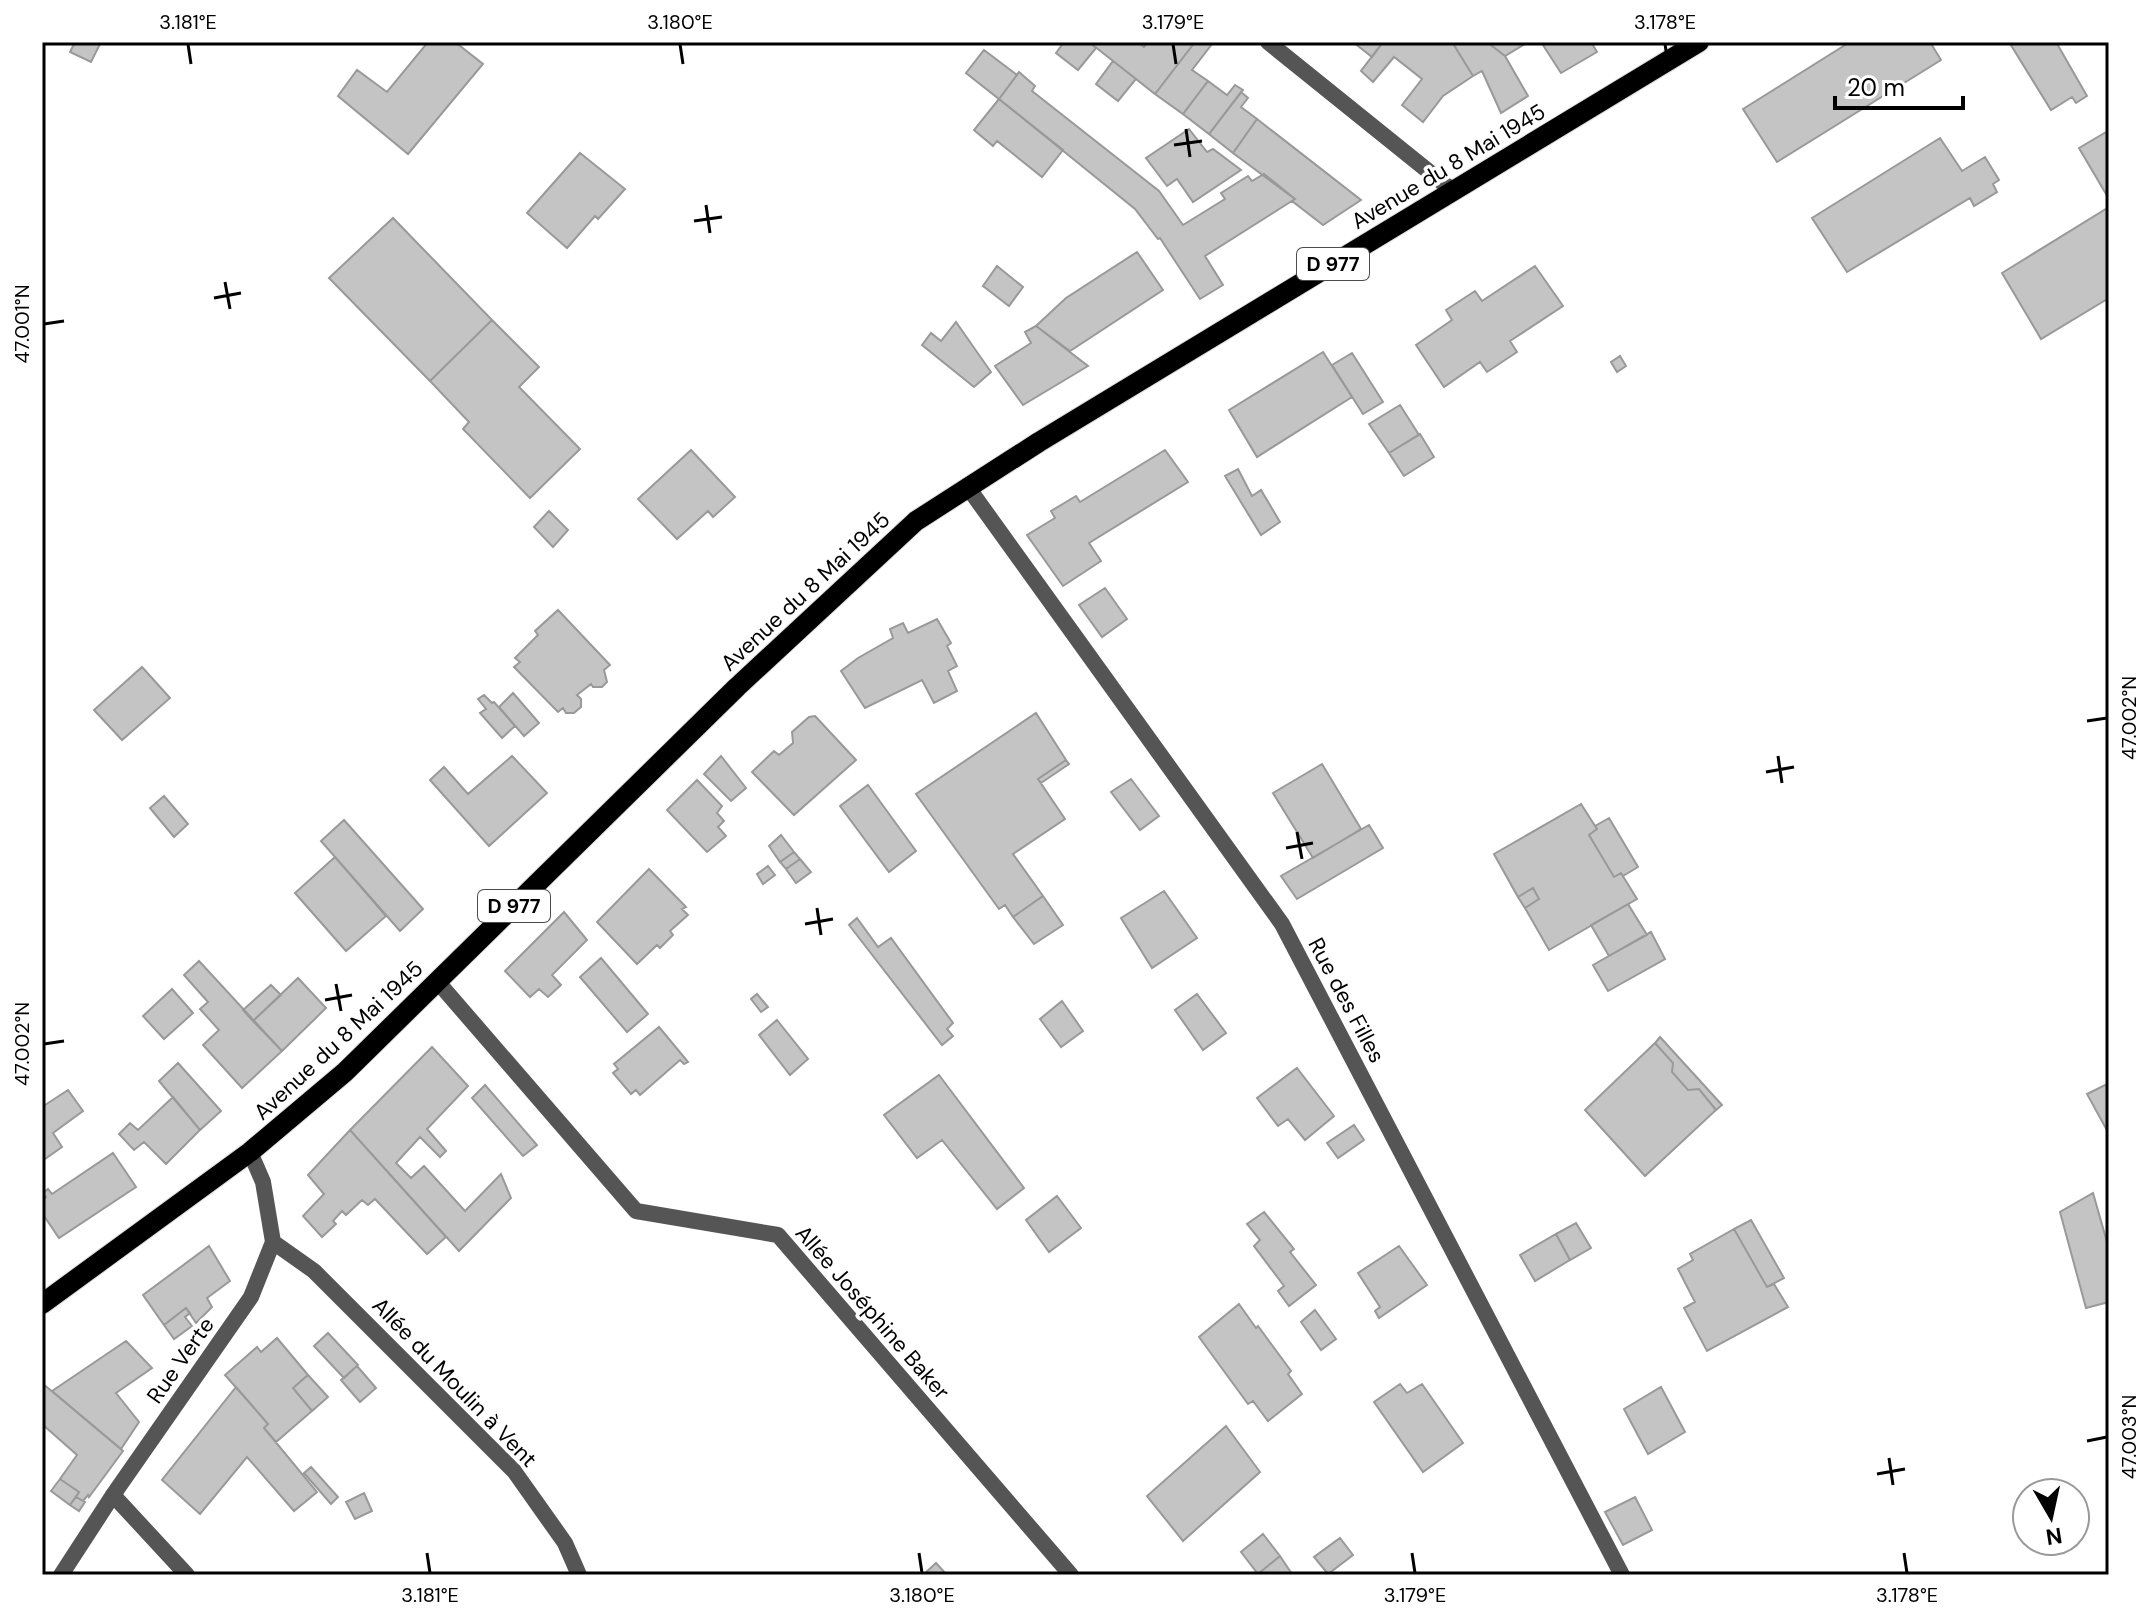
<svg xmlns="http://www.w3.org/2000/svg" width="2151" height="1617" viewBox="0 0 2151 1617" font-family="'DM Sans',sans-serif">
  <rect width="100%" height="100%" fill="#fff"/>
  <path fill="#c4c4c4" stroke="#999" stroke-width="2" d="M75,42h26l-10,20 -21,-10z
    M428,42h27l28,22 -75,90 -70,-58 19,-26 30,22z
    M1064,42h25l7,6 -18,22 -22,-17z
    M1089,42h49l6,5 4,-5h47l-40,52z
    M1195,42l17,2 -20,26 16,11 -25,33 -28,-20z
    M1353,42h30l-11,15z
    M1383,42h69l21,34 -30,20 -20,26 -21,-17 20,-26 -28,-22 -21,25 -12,-11z
    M1452,42h35l18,14 23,40 -27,17 -19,-42 -9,5z
    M1487,42h41l-23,14z
    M1541,42h50l6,10 -36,21z
    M1850,42h80l11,18 -164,102 -34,-53z
    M2009,42h47l31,54 -11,7 -4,-6 -21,13z
    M984,50l33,25 -18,24 -33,-26z
    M1113,61l23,18 -18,22 -22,-17z
    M1019,72l16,14 -3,5 127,100 24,34 42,-26 -4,-6 27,-17 4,5 12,-7 31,25 -90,57 18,29 -23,14 -40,-61 -2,1 -23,-30 -136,-110z
    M1208,81l19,14 8,-10 8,5 -34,44 -26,-20z
    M1241,92l7,6 -7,9 16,12 -24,34 -24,-19z
    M999,99l64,51 -21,27 -45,-36 -4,5 -19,-16z
    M1257,119l104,81 -38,25 -31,-24 3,-2 -62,-46z
    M1189,129l18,23 6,-3 28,21 -48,32 -16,-23 -10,7 -21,-28z
    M2108,131l1,1v67l-30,-51z
    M1940,138l22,33 23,-14 14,23 -6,4 4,8 -23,14 -4,-8 -123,74 -35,-54z
    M580,153l45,36 -27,30 -3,-3 -28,32 -40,-35z
    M2109,207v91l-68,41 -39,-66z
    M393,218l99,102 -62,61 -101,-103z
    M1137,252l26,38 -93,61 -34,-25 30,-28z
    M997,266l26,21 -14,19 -26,-20z
    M1535,266l28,40 -53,35 7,11 -30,20 -7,-10 -36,25 -28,-42 36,-25 -6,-10 29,-19 7,10z
    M492,320l47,47 -20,20 61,62 -50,49 -67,-69 6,-7 -39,-41z
    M956,322l35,50 -17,15 -52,-42 9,-12 10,8z
    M1036,326l52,40 -65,39 -28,-39 36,-23 -6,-11z
    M1323,352l29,45 -95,60 -28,-47z
    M1352,353l31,49 -20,12 -31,-49z
    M1620,356l6,10 -9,6 -6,-10z
    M1400,405l19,30 -30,18 -20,-29z
    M1420,434l14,23 -30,19 -15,-23z
    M691,450l44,47 -22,20 -5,-6 -31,28 -39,-40z
    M1165,450l23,32 -99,61 12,18 -38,25 -36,-51 28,-17 -4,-7 25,-15 4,6z
    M1238,469l14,27 9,-6 19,32 -19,13 -36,-59z
    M549,511l19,19 -15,17 -19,-20z
    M1105,588l22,31 -25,18 -23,-32z
    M558,610l52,55 -6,5 3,12 -5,5h-9l-2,-3 -14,11 4,4v8l-7,6h-8l-3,-5 -5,4 -44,-45 6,-5 -5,-4 23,-23 -3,-4z
    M937,619l14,24 -4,3 10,20 -9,5 9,20 -23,12 -12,-23 -57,28 -24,-37 17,-13 35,-20 -3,-9 13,-6 5,10z
    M142,667l28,31 -48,42 -28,-30z
    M513,693l26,30 -15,13 -25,-29z
    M484,695l8,8 2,-1 21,24 -13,12 -22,-25 6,-4 -8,-10z
    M1036,713l30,47 -28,19 27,40 -52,35 30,42 -30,21 -8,-12 -6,4 -83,-115z
    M815,716l41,44 -62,55 -42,-43 22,-21 5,4 14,-12 -1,-11 17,-15z
    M512,756l35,37 -58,53 -59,-66 14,-13 24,27z
    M721,756l25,32 -15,13 -27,-27z
    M1066,760l3,4 -28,19 -3,-4z
    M1322,764l39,65 -48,29 -40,-65z
    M1131,779l28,37 -19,14 -29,-38z
    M697,780l25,26 -5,7 7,8 -6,6 8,9 -19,16 -40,-42z
    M868,785l48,66 -27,21 -49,-66z
    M164,796l24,28 -14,13 -24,-29z
    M1581,804l16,25 -8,6 25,42 7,-4 16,26 -88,51 -24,-42 14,-9 -6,-11 -15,9 -24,-43z
    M1609,818l29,49 -15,9 -2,-3 -7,4 -25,-42 8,-6 -2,-3z
    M344,820l79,89 -23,22 -79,-90z
    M1369,825l14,23 -86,51 -16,-23z
    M781,835l13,17 -14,10 -11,-16z
    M794,852l6,7 -14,10 -6,-7z
    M335,857l51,59 -40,35 -51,-58z
    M800,859l11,13 -15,11 -10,-14z
    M768,866l7,9 -12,9 -6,-10z
    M649,869l37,38 -4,2 6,6 -18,16 3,4 -13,13 -3,-3 -20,19 -40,-42z
    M1533,888l6,11 -14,9 -7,-11z
    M1164,891l33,47 -45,30 -31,-50z
    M1043,896l20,29 -29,19 -21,-27z
    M1628,904l19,31 -38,21 -18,-31z
    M564,912l23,28 -35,35 9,10 -13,12 -9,-8 -9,8 -25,-26z
    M857,918l21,29 13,-9 62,85 -6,6 6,7 -11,9 -93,-120z
    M1651,932l14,27 -57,32 -15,-26z
    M601,958l47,56 -21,18 -47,-55z
    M199,961l83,90 -40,37 -39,-43 16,-15 -19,-21 8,-7 -24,-27z
    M298,978l28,30 -44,43 -29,-30z
    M271,985l10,10 -28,26 -10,-11z
    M172,989l21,24 -29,26 -21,-23z
    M757,994l11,13 -7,5 -10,-13z
    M1197,994l29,39 -23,17 -28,-40z
    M1062,1001l21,30 -22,16 -21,-28z
    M777,1020l31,39 -18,16 -31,-40z
    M659,1027l29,35 -4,2 -4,-4 -40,35 -4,-5 -5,4 -18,-21 5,-4 -4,-5z
    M1660,1037l62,68 -6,5 -17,-21 -11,1 -16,-18 1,-9 -18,-20z
    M1655,1043l18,20 -1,9 16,18 11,-1 17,21 -71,66 -60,-66z
    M432,1047l36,39 -41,43 19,22 -6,6 -20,-20 -24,26 15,15 13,-12 41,45 36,-37 10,24 -52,53 -109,-121z
    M178,1063l43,48 -21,19 -41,-49z
    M1297,1068l37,48 -29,24 -17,-21 -10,7 -21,-28z
    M939,1075l85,113 -27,21 -55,-69 -25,18 -33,-43z
    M2109,1083v51l-22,-40z
    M485,1085l52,60 -14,11 -51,-58z
    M68,1090l15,21 -30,22 9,14 -20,14v-54z
    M173,1097l27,33 -34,34 -22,-22 -10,8 -15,-16 11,-11 8,7z
    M1354,1125l10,15 -26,18 -11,-15z
    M350,1130l96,107 -19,17 -52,-55 -7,6 -6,-5 -16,15 -4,-4 -9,10 3,3 -14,13 -19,-21 21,-22 -16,-19z
    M113,1153l23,34 -77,51 -17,-25v-13l4,-3 -3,-4 5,-4 4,5z
    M2093,1193l16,56v53l-23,6 -26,-96z
    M1057,1196l24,32 -32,24 -23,-32z
    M1264,1212l30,37 -4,3 26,33 -27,21 -11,-15 6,-5 -30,-40 6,-6 -13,-16z
    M1751,1220l33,58 -17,9 -33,-58z
    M1576,1223l15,25 -21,12 -14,-26z
    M1734,1229l33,58 7,-3 14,23 -81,44 -23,-43 11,-6 -17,-33 15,-9 -3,-6z
    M1556,1234l14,26 -35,21 -15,-26z
    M209,1246l21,35 -23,17 5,9 -16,16 -10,-15 -22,17 -21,-30z
    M1399,1246l28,39 -48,33 -4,-7 5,-4 -22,-34z
    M1239,1304l17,24 2,-2 33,45 -3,3 14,20 -34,27 -15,-20 -5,3 -49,-67z
    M186,1308l4,5 -5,4 7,9 -18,13 -10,-14z
    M1315,1310l21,29 -15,11 -20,-28z
    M328,1333l30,32 -14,13 -30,-32z
    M277,1338l31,37 -15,13 19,23 -36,31 -12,-14 4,-4 -43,-49 32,-28 4,5z
    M126,1341l26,27 -36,25 23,29 -18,27 -69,-58z
    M357,1366l19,22 -16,14 -19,-22z
    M308,1375l20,22 -16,14 -19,-23z
    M42,1383l81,68 -34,46 -1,-2 -5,6 -7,-4 3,-5 -19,-13 17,-24 -35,-31z
    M1400,1384l7,9 15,-9 41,59 -40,29 -49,-70z
    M236,1387l32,37 -4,4 53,64 -23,19 -47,-54 -47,57 -38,-34z
    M1661,1387l24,45 -37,22 -24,-45z
    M1226,1426l34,46 -77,69 -36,-45z
    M311,1467l27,30 -7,7 -27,-31z
    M60,1479l19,13 -9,13 -19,-14z
    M364,1493l8,18 -17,8 -9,-17z
    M76,1497l9,5 -6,9 -9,-6z
    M1635,1497l17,33 -29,15 -18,-33z
    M1263,1534l17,22 -22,18 -17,-22z
    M1340,1538l13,17 -25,19 -14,-17z
    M1280,1556l12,18 -34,1v-1z
    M936,1563l11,12h-24z"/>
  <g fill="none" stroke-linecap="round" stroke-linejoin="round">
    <g stroke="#dbdbdb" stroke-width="22">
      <path id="primary" d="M42,1304l208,-152 95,-80 392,-385 179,-166 123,-79 660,-400"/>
    </g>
    <path stroke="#555" stroke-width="16" d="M113,1495l74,80"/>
    <path stroke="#555" stroke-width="16" d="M1268,42l185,149
      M967,486l315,438 340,651
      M437,981l199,230 142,24 293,340
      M273,1242l41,29 200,200 51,72 14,32
      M61,1575l52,-80 138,-198 22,-55 -10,-60 -13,-30"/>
    <use href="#primary" stroke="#000" stroke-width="20"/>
  </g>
  <path fill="none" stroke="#000" stroke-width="3" d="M188,44l3,20M680,44l3,20M1173,44l3,20M1665,44l3,20M1186,129l4,28M1174,145l28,-4M706,205l4,28M694,221l28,-4M225,282l5,27M214,298l27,-5M44,324l20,-3M2087,721l20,-3M1778,756l4,27M1766,772l28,-5M1297,832l5,27M1286,848l27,-5M817,908l4,27M805,924l28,-5M336,984l5,27M325,1000l27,-5M44,1044l20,-3M2087,1441l20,-4M1889,1458l4,27M1877,1474l28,-5M427,1553l3,20M919,1553l3,20M1412,1553l3,20M1904,1553l3,20"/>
  <g text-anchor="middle" stroke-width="7" stroke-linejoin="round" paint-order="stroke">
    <g fill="#fff" stroke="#4c4c4c" stroke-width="2">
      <rect x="1297" y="248" width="72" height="32" rx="6"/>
      <rect x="478" y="890" width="72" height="32" rx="6"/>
    </g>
    <g font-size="20" font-weight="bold" fill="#000">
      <text x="1333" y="271">D 977</text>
      <text x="514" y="913">D 977</text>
    </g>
    <g font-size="22" fill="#000" stroke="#fff">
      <text transform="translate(1448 166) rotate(-31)" y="8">Avenue du 8 Mai 1945</text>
      <text transform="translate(805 591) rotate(-43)" y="8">Avenue du 8 Mai 1945</text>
      <text transform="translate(1347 1000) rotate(62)" y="8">Rue des Filles</text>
      <text transform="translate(338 1040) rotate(-43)" y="8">Avenue du 8 Mai 1945</text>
      <text transform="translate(873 1312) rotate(49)" y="8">Allée Joséphine Baker</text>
      <text transform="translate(180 1360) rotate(-55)" y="8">Rue Verte</text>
      <text transform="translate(455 1382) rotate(46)" y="8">Allée du Moulin à Vent</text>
    </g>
  </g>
  <rect width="2151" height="1617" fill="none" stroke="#ffffff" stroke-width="88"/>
  <g transform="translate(2051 1517) rotate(171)"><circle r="38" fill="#ffffff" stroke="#999999" stroke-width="2"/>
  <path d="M0-6L14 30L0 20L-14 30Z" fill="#000000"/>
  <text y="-12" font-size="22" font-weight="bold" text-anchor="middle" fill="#000000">N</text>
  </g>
  <path d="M1835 96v12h128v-12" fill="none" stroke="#000000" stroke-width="4"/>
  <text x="1847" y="96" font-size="24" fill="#000000" stroke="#ffffff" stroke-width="6" paint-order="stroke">20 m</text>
  <rect x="44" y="44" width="2063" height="1529" fill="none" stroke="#000" stroke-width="3"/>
  <g font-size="20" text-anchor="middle" fill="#000">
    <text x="188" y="29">3.181°E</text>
    <text x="680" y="29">3.180°E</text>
    <text x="1173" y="29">3.179°E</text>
    <text x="1665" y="29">3.178°E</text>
    <text transform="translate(22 324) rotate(-90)" y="7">47.001°N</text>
    <text transform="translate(2129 718) rotate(-90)" y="7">47.002°N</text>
    <text transform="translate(22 1044) rotate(-90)" y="7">47.002°N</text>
    <text transform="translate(2129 1437) rotate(-90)" y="7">47.003°N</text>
    <text x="430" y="1602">3.181°E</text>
    <text x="922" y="1602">3.180°E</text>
    <text x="1415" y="1602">3.179°E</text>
    <text x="1907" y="1602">3.178°E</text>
  </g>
</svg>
